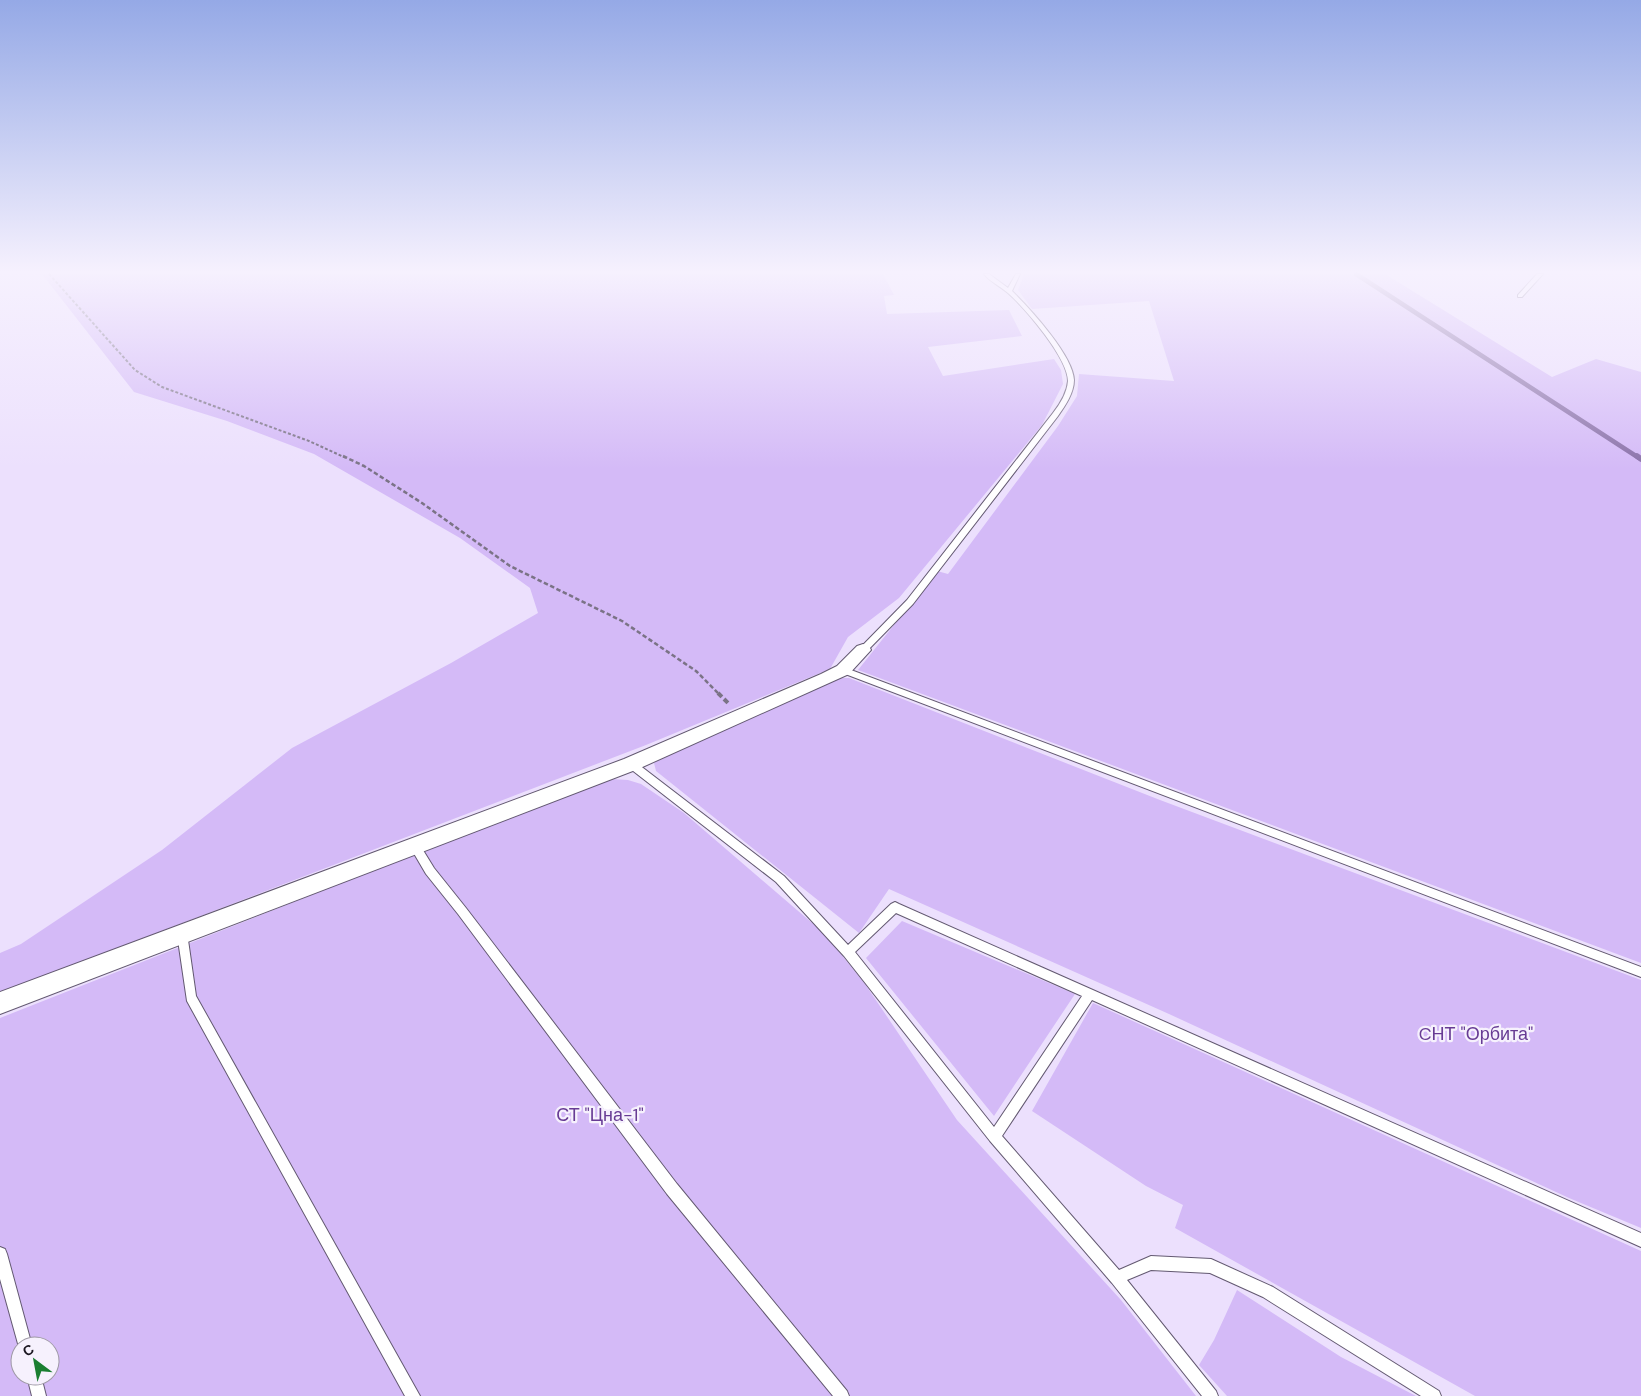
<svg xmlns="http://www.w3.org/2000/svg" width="1641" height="1396" viewBox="0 0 1641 1396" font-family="'DM Sans',sans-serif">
  <rect width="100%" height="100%" fill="#ece0fd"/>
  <path fill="#d4baf7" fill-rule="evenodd" d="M42,274h841l11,21 -10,1 3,18 122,-4 13,26 -94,11 15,29 111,-17 7,11 2,14 -21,41 -143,173 -51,39 -18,32 -184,76 -646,248v-40l21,-9 141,-94 130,-102 159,-85 87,-50 -8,-25 -70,-50 -146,-84 -87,-33 -93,-29z
    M1024,274h361l167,103 44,-18 45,13v591l-783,-293 79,-99 11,3 110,-148 19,-30 2,-22 95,7 -25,-80 -117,8 -14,-19z
    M841,678h8l311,122 481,180v248l-72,-30 -400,-184 -280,-125 -30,44 -203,-162 -2,-8 4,-3z
    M611,779l17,1 13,4 43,29 141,121 40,50 92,136 164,180 75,96h-1196v-378l590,-233zM20,1346h30v30h-30z
    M902,921l173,73 -81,122 -128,-158z
    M1093,1003l548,248v145h-166l-300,-168 8,-23 -37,-19 -114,-75z
    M1237,1290l104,67 75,39h-189l-28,-31 15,-25z"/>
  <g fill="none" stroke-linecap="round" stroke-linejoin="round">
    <path stroke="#8a71a9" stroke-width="4.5" d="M1356,274l283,184"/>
    <path stroke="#8a71a9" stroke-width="5.5" d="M1637,456l4,3"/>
    <g stroke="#635971" stroke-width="2">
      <path id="service" d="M984,274h5l19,14 8,-14h4l-8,17c17,17 61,64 62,89 0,13 -9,26 -16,36l-145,188 -47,48h-6l-1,-2 1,-2 47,-48 146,-187c7,-9 14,-20 15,-32 0,-23 -43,-73 -60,-88 -8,-7 -19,-12 -24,-19z
        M1537,274h6l-21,23h-4v-2z
        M843,667l798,300v10l-801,-305 -1,-2z
        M631,760l3,1 150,115 64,69 43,-41 4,-2 4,2 742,329v14l-549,-247 -90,136 117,134 32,-14 60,3 62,28 166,104 2,5h-20l-158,-99 -53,-24 -59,-3 -24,10 89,111 2,5h-16l-90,-113 -122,-142 -146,-185 -68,-74 -148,-115 -2,-3 2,-3zM896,913l186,83 -88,131 -139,-175z
        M414,841l4,1 16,26 32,40 211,276 170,207 2,5h-16l-166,-202 -209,-280 -32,-40 -17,-29 1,-3z
        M182,928l4,2 1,3 9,63 224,400h-15l-218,-395 -10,-68 1,-3z
        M0,1247l5,2 2,5 25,92h-12v5l-20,-72z
        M27,1376h14l5,20h-14z"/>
    </g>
    <g stroke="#635971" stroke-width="2">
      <path id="minor" d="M863,644l6,2 2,4 -22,24 -211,95 -638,245v-22l624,-233 197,-85 16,-8 20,-20z"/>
    </g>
    <path stroke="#7b7386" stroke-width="2" stroke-dasharray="3 2" stroke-linecap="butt" d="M49,274l86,96 27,17 147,54 37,17"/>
    <path stroke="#7b7386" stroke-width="2.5" stroke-dasharray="4.5 2.5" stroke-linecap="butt" d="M343,456l21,10 58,37 88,63 112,55 74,50 24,24"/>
    <path stroke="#7b7386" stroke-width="4" stroke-dasharray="5.5 3" stroke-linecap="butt" d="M718,693l10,10"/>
    <use href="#service" fill="#fff" fill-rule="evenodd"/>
    <use href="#minor" fill="#fff" fill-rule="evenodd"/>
  </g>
  <linearGradient id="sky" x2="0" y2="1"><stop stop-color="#95a9e6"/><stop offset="0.58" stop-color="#f6f1fe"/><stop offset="1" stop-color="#f6f1fe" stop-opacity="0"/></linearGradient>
  <rect width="1641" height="469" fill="url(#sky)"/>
  <g text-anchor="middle" stroke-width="4.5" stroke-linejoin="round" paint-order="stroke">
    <g font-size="18" fill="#673b94" stroke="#f6f1fd">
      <text x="1476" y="1040">CНТ "Орбита"</text>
      <text x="600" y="1121">СТ "Цна-1"</text>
    </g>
  </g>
  <g transform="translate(35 1361) rotate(328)"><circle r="24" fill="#f6f1fd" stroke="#9e99a5"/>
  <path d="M0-4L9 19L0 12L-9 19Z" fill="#1a7e31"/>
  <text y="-8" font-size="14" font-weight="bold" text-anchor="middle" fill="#1a1620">С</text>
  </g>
</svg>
